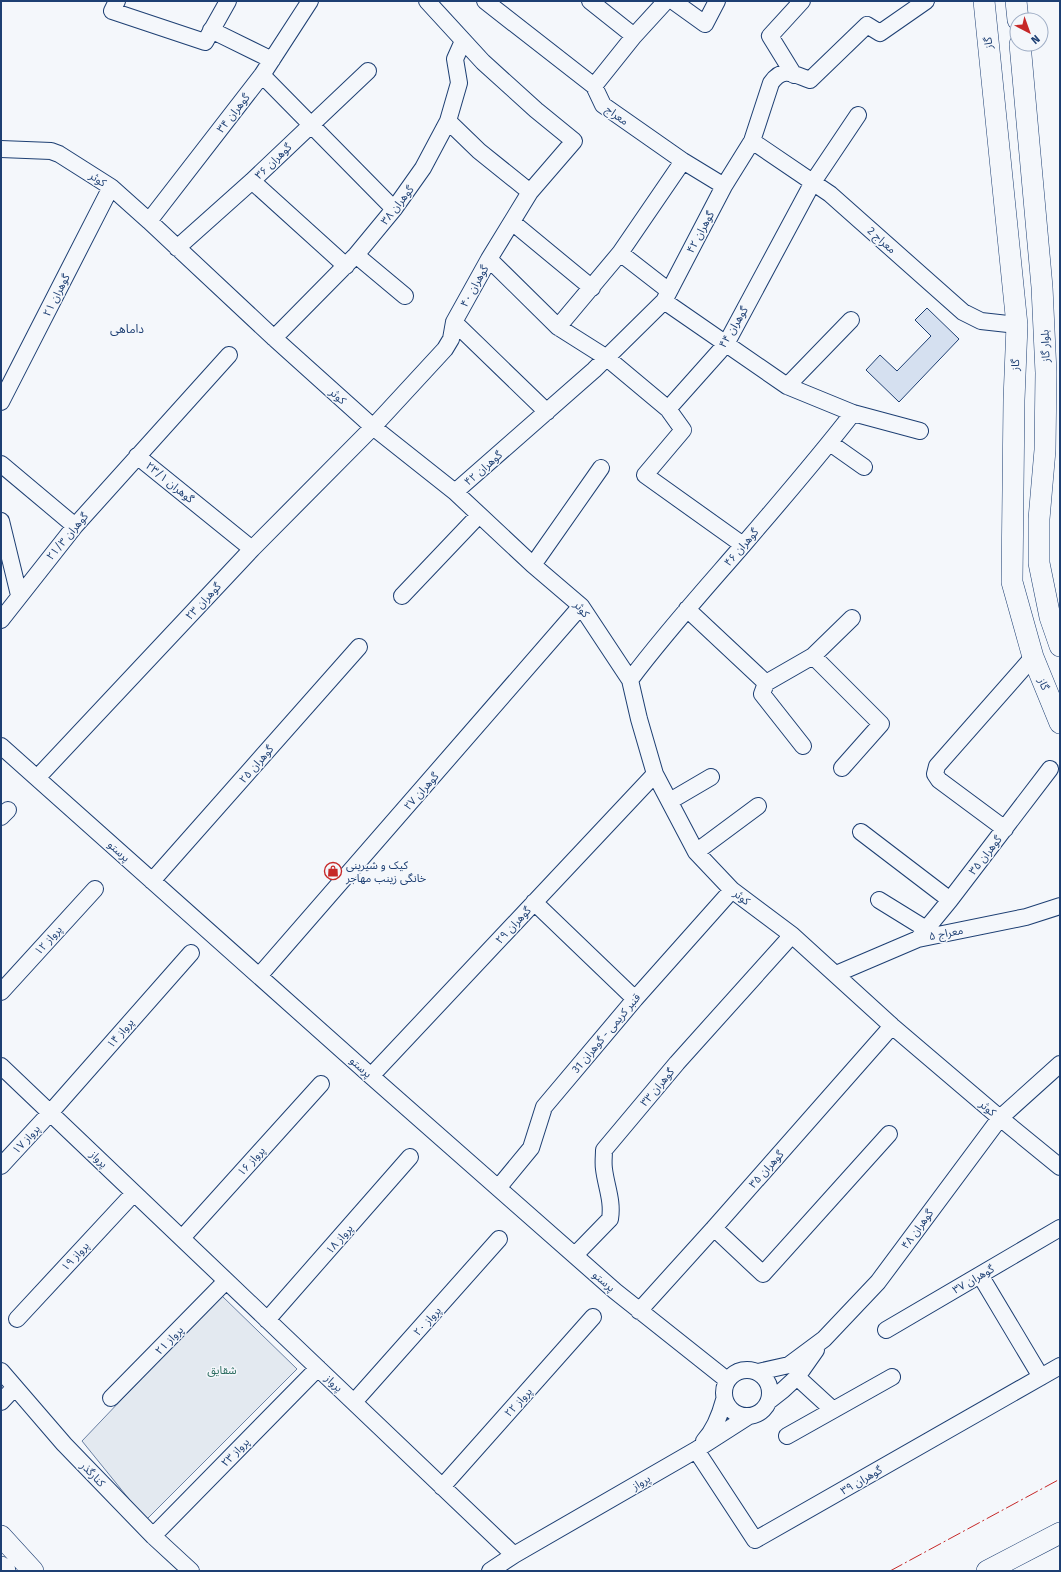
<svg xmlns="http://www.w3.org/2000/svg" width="1061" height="1572" viewBox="0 0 1061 1572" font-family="'Fira Sans','Noto Sans Arabic',sans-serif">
  <rect width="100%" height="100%" fill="#f4f7fb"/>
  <path fill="#e3e9f0" stroke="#687fa3" d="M221,1295l76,74 -151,151 -64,-79z"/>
  <path fill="#d5e0f0" stroke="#1d3f73" d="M927,308l32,31 -60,63 -33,-32 14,-15 17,16 34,-35 -16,-16z"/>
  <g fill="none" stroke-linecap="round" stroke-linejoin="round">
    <g stroke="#1d3f73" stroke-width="18">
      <path id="minor" d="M117,1l-5,10 93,31 23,-41
        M485,1l109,85 9,19 80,56 41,25
        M590,1l44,35
        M673,1l32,23 12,-23
        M211,30l61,30
        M262,75l132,134
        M794,75l-24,-39 32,-35
        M594,86l40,-50 32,-35
        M448,121l31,30 51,41
        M752,141l78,53 133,118 18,9 36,4
        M1,149l50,2 8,3 52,33 38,34 125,117 99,89 82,65 78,73 48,41 49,74 9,39 16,55 41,78 36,38 60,45 100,91 108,92 60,49
        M252,181l94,85
        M149,221l113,-146 48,-74
        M512,222l80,66
        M177,248l75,-67 116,-110
        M620,253l-62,74 49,31 61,51
        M356,255l49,41
        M489,259l69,68
        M669,291l-49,-38 63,-92
        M664,301l123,85 66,27 67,18
        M454,322l93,90
        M274,338l82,-83 38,-46 29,-41 25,-47 11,-38 -4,-24 8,-18
        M787,386l64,-66
        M1,402l110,-215
        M830,443l34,24
        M137,456l115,93
        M1,464l74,62
        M455,492l139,-122 70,-69 60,-115 28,-45 19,-58c12,-17 22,-9 39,-3l57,-55 13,8 46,-32
        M1,521l18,74
        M743,545l-98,-70 38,-45 -15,-21 58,-65 87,-162 45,-67
        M533,565l68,-97
        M402,596l77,-81
        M687,609l79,74 -4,11 41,52
        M1,620l74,-94 154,-171
        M813,656l68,68 -39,44
        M630,680c35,-47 75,-91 114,-136 37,-43 74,-86 109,-131
        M766,683l47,-27 39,-38
        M1,746l370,330 244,215 112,89
        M37,778l215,-229 121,-122 72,-78 6,-10 3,-17 35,-63 41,-67 44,-51 -38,-31 -53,-48 -56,-61
        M670,801l41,-24
        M1,817l7,-7
        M1005,829l-66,-49 -4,-6 2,-8 96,-109
        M861,832l89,68
        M696,852l62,-46
        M152,881l207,-234
        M879,900l47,29
        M534,902l101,97
        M918,939l32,-39 100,-131
        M836,974l82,-35 108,-22 34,-11
        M259,976l322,-370
        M1,992l94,-103
        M1,1066l513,489 182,-105 53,-34
        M371,1076l284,-302
        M1,1166l49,-53 141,-160
        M498,1188l33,-40 13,-41 91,-108 97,-109
        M714,1228l49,46 126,-140
        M182,1238l139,-154
        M575,1255l35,-36c3,-18 -4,-33 -6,-50 -1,-6 0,-13 0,-19l73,-87 115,-128
        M980,1275l61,102
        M639,1311l75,-83 178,-202
        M17,1319l117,-126
        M267,1320l143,-163
        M886,1330l174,-102
        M724 1393a23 23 0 1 1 46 0a23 23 0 1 1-46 0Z
        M1,1371l63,73 89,92 38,35
        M758,1372l31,-7 35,-26 54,-57 122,-164 60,-54
        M797,1377l36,33
        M111,1398l115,-117
        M769,1401l14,-11 14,-13 19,-27
        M1,1402l14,-15
        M354,1402l145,-163
        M787,1436l105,-59
        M704,1441c11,-12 16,-26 20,-41
        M696,1450l59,90 305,-174
        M442,1487l151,-170
        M153,1536l165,-168
        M490,1571l24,-16"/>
    </g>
    <g stroke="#1d3f73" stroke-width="22">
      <path id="major" d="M984,1l33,324 -3,75 -2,182 21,75 27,66
        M1016,1l2,19
        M1020,44l22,243 4,86 -1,77 -6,69v44l11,54 10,29
        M1,1536l32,35
        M1,1567l4,4
        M987,1571l73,-38"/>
    </g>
    <use href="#minor" stroke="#f4f7fb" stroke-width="16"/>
    <use href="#major" stroke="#f4f7fb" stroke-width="21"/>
    <path stroke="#c62828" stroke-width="1" stroke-dasharray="14 3 2 3" stroke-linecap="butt" d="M890,1571l170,-92"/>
  </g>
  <defs>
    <g id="shop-ring" transform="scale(0.9)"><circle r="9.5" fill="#f4f7fb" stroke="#c62828" stroke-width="1.5"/><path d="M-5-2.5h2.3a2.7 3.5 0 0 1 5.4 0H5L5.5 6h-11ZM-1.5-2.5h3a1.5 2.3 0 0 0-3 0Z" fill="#c62828"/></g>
  </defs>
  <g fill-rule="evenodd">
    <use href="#shop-ring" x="333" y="871"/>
  </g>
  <g text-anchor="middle" stroke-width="3" stroke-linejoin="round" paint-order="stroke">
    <g font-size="11" fill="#1d3f73" stroke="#f4f7fb">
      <text transform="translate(988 43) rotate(-96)" y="4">گاز</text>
      <text transform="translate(233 113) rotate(-52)" y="4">گوهران ۳۴</text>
      <text transform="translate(617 115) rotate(35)" y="4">معراج</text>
      <text transform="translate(273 161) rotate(-44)" y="4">گوهران ۳۶</text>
      <text transform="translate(98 179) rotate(33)" y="4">کوثر</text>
      <text transform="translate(397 205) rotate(-52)" y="4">گوهران ۳۸</text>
      <text transform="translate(700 232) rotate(-62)" y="4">گوهران ۴۲</text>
      <text transform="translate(882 240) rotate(42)" y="4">معراج 2</text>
      <text transform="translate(474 286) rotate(-61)" y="4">گوهران ۴۰</text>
      <text transform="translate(56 295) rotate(-63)" y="4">گوهران ۲۱</text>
      <text transform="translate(733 327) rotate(-59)" y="4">گوهران ۴۴</text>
      <text transform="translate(1045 346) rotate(-92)" y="4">بلوار گاز</text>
      <text transform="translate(1015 365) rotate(-88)" y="4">گاز</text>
      <text transform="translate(338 396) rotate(42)" y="4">کوثر</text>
      <text transform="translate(483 468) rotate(-41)" y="4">گوهران ۴۲</text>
      <text transform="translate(170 482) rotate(39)" y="4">گوهران ۲۳/۱</text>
      <text transform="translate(67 536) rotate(-50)" y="4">گوهران ۲۱/۳</text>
      <text transform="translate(741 547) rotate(-49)" y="4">گوهران ۴۶</text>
      <text transform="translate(203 601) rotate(-47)" y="4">گوهران ۲۳</text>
      <text transform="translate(582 609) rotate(50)" y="4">کوثر</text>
      <text transform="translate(1044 684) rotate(68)" y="4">گاز</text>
      <text transform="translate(256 764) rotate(-49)" y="4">گوهران ۲۵</text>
      <text transform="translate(421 791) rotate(-48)" y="4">گوهران ۲۷</text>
      <text transform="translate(119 851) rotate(42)" y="4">پرستو</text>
      <text transform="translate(985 855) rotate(-52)" y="4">گوهران ۳۵</text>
      <text transform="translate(742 897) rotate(38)" y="4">کوثر</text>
      <text transform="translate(513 925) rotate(-47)" y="4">گوهران ۲۹</text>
      <text transform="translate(946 933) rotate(-11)" y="4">معراج ۵</text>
      <text transform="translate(48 940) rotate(-48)" y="4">پرواز ۱۲</text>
      <text transform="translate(120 1033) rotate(-49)" y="4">پرواز ۱۴</text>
      <text transform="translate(606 1033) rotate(-50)" y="4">قنبر کریمی - گوهران 31</text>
      <text transform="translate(361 1067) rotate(42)" y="4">پرستو</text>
      <text transform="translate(657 1087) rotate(-50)" y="4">گوهران ۳۳</text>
      <text transform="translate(988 1108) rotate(41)" y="4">کوثر</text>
      <text transform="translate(26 1139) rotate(-47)" y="4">پرواز ۱۷</text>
      <text transform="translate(99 1159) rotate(44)" y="4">پرواز</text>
      <text transform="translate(251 1161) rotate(-48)" y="4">پرواز ۱۶</text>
      <text transform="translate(766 1169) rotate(-48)" y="4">گوهران ۳۵</text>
      <text transform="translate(917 1229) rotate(-54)" y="4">گوهران ۴۸</text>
      <text transform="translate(339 1239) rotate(-49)" y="4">پرواز ۱۸</text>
      <text transform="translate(75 1256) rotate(-47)" y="4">پرواز ۱۹</text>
      <text transform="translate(973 1279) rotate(-30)" y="4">گوهران ۳۷</text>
      <text transform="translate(604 1281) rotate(41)" y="4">پرستو</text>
      <text transform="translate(427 1321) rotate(-48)" y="4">پرواز ۲۰</text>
      <text transform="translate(169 1340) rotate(-46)" y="4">پرواز ۲۱</text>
      <text transform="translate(334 1383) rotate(43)" y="4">پرواز</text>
      <text transform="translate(518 1402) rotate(-48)" y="4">پرواز ۲۲</text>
      <text transform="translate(235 1452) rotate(-46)" y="4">پرواز ۲۳</text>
      <text transform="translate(93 1474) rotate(46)" y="4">کنارگذر</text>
      <text transform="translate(861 1480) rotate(-30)" y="4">گوهران ۳۹</text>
      <text transform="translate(641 1482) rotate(-31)" y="4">پرواز</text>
    </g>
    <g font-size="11" fill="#1d3f73" stroke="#f4f7fb" text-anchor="start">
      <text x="346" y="869">کیک و شیرینی<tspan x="346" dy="13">خانگی زینب مهاجر</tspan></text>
    </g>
    <g font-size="11" fill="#2c6c60" stroke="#f4f7fb">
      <text x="222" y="1374">شقایق</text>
    </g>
    <g font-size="12" fill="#1d3f73" stroke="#f4f7fb">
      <text x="127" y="333">داماهی</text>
    </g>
  </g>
  <rect width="1061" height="1572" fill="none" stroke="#1d3f73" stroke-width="4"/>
  <g transform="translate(1029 32) rotate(139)"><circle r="19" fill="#f4f7fb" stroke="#9eadc5"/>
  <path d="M0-3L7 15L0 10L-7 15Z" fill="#c62828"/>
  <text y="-6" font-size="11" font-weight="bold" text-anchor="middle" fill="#1d3f73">N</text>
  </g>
</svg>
